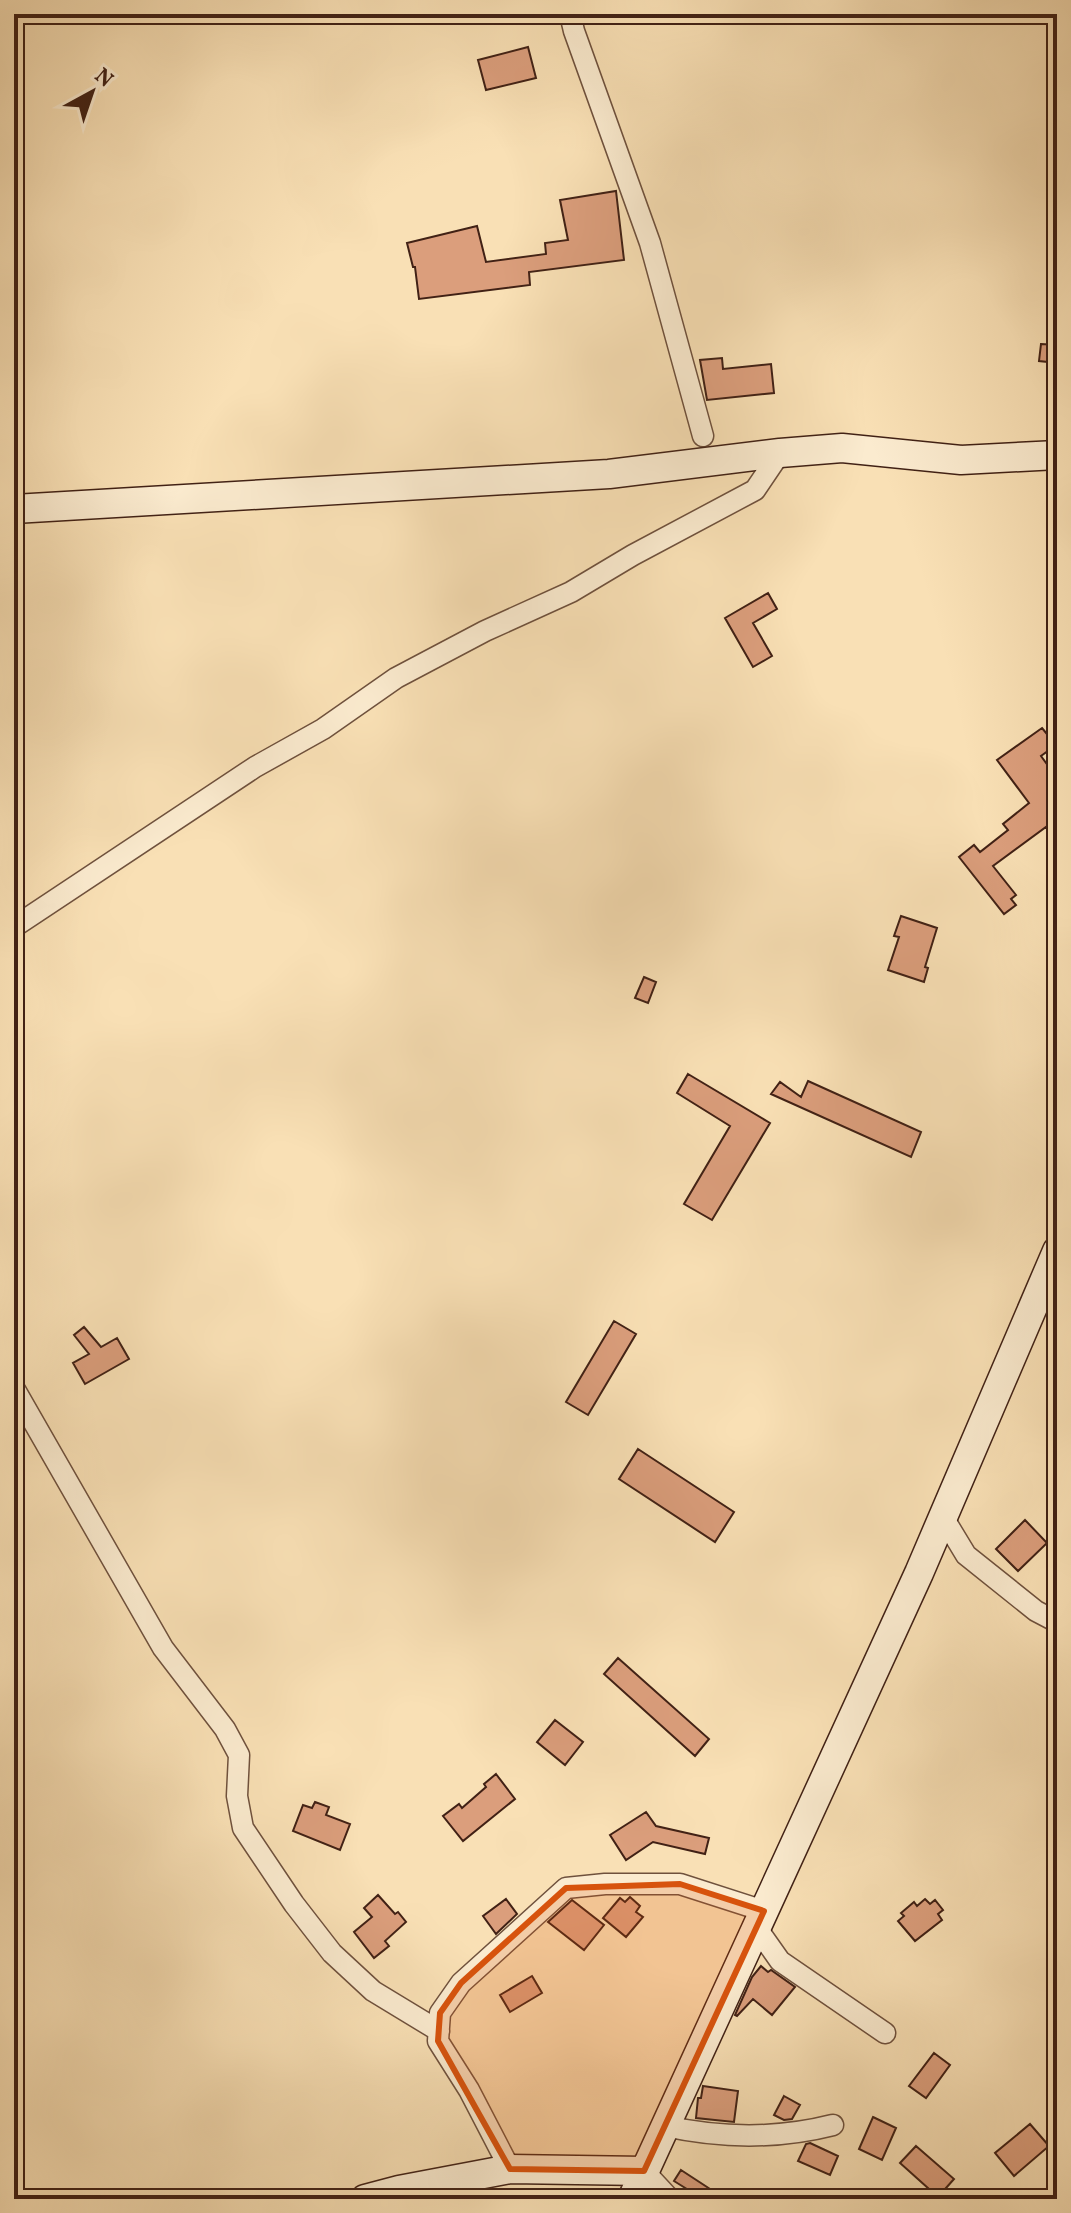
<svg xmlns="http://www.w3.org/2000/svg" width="1071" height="2213" viewBox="0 0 1071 2213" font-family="Vollkorn,serif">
  <rect width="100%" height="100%" fill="#f9e0b5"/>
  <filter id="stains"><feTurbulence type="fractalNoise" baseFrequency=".0025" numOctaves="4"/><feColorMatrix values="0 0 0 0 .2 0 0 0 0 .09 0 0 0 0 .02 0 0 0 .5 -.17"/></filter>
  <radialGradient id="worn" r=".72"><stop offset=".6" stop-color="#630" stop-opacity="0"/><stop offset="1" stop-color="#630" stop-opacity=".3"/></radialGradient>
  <path fill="#db9e7c" stroke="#412115" stroke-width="2" d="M528,47l8,31 -50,12 -8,-30z
    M616,191l8,69 -95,12 1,13 -111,14 -4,-32h-2l-6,-24 70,-17 9,36 60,-8 -1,-11 23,-3 -8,-40z
    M1041,344l16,1v18l-18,-2z
    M722,358l1,11 48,-5 3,29 -67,7 -7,-40z
    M768,593l9,16 -24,14 19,33 -19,11 -28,-49z
    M1042,728l14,17 -15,11 16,22v9l-7,5 7,10v40l-11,-15 -53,39 23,29 -5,4 5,6 -12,9 -45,-57 15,-12 6,7 28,-22 -5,-6 26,-21 -32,-43z
    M901,916l36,12 -12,39 3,1 -4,14 -36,-12 11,-33 -5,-1z
    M644,977l12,5 -8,21 -13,-5z
    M688,1074l82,49 -58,97 -28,-16 46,-78 -53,-33z
    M808,1081l113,51 -10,25 -140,-63 9,-12 21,15z
    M614,1321l22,13 -48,81 -22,-13z
    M84,1327l17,20 16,-9 12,21 -44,25 -12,-21 16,-9 -15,-19z
    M638,1449l96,63 -19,30 -96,-63z
    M1025,1520l22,23 -29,28 -22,-22z
    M618,1658l91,81 -14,17 -91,-82z
    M555,1720l28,22 -18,23 -28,-23z
    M496,1774l19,25 -52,42 -20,-25 16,-12 3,4 24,-21 -2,-3z
    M315,1802l14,5 -3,8 24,9 -10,26 -47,-19 10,-26 9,3z
    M646,1812l10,14 53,12 -4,16 -52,-12 -27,18 -16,-25z
    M378,1895l17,19 3,-2 8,10 -21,19 4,5 -15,12 -20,-26 18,-15 -8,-9z
    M630,1897l10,9 -4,6 7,5 -17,20 -23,-19 17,-20 5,4z
    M506,1899l11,15 -21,20 -13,-18z
    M925,1899l5,5 5,-4 8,10 -5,4 4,6 -27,21 -17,-20 6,-5 -3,-3 13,-11 3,4z
    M572,1900l32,25 -20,25 -36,-28z
    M761,1966l7,6 3,-2 24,17 -23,28 -19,-16 -16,17 -2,-1 17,-38z
    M532,1976l10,17 -32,19 -10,-17z
    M934,2053l16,12 -24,33 -17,-12z
    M703,2086l35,5 -4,31 -38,-4 2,-20h3z
    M784,2096l16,9 -8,14 -8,1 -10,-5z
    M873,2117l23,11 -14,32 -23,-11z
    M1030,2124l19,22 -35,30 -19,-23z
    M810,2143l28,13 -8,19 -32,-14 8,-17z
    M916,2146l38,33 -16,18 -38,-34z
    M681,2170l29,19 -7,10 -29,-18z"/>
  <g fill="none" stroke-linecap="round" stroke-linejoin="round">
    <g stroke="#6f513d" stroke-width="23">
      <path id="street" d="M570,14l4,17 76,212 53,193
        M14,927l241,-160 68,-38 73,-51 89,-47 86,-39 62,-37 122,-65 25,-37
        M14,1388l149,260 62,81 14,26 -2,41 6,32 51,76 38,49 41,38 66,40
        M943,1517l23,38 70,56 21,11
        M756,1927l24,34 105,72
        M665,2126c55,12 113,13 168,-1
        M510,2169l-41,-79 -31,-49 2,-28 21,-30 105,-95 39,-4h75l84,27
        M644,2171l26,28"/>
    </g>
    <g stroke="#412115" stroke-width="31">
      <path id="secondary" d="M14,509l595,-35 171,-21 62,-5 119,12 96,-5
        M365,2199l34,-9 111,-21 134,2
        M632,2199l287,-626 138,-322"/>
    </g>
    <use href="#street" stroke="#fbebcf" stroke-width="20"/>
    <use href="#secondary" stroke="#fbebcf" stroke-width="28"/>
  </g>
  <path fill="#d7530d" fill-opacity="0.2" stroke="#d7530d" stroke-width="6" stroke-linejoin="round" d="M680,1884l84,27 -120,260 -134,-2 -72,-128 2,-28 21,-30 105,-95z"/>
  <rect width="1071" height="2213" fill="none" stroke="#f9e0b5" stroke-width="48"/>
  <rect x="16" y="16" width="1039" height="2181" fill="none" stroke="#412115" stroke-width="4"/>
  <rect x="24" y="24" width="1023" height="2165" fill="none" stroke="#412115" stroke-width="2"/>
  <g transform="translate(92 92) rotate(40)" stroke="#fbebcf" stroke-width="6" paint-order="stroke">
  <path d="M0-6L14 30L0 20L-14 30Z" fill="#412115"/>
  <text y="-12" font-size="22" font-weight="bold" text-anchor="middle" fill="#412115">N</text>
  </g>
  <rect width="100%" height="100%" filter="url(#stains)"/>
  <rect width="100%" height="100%" fill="url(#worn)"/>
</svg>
